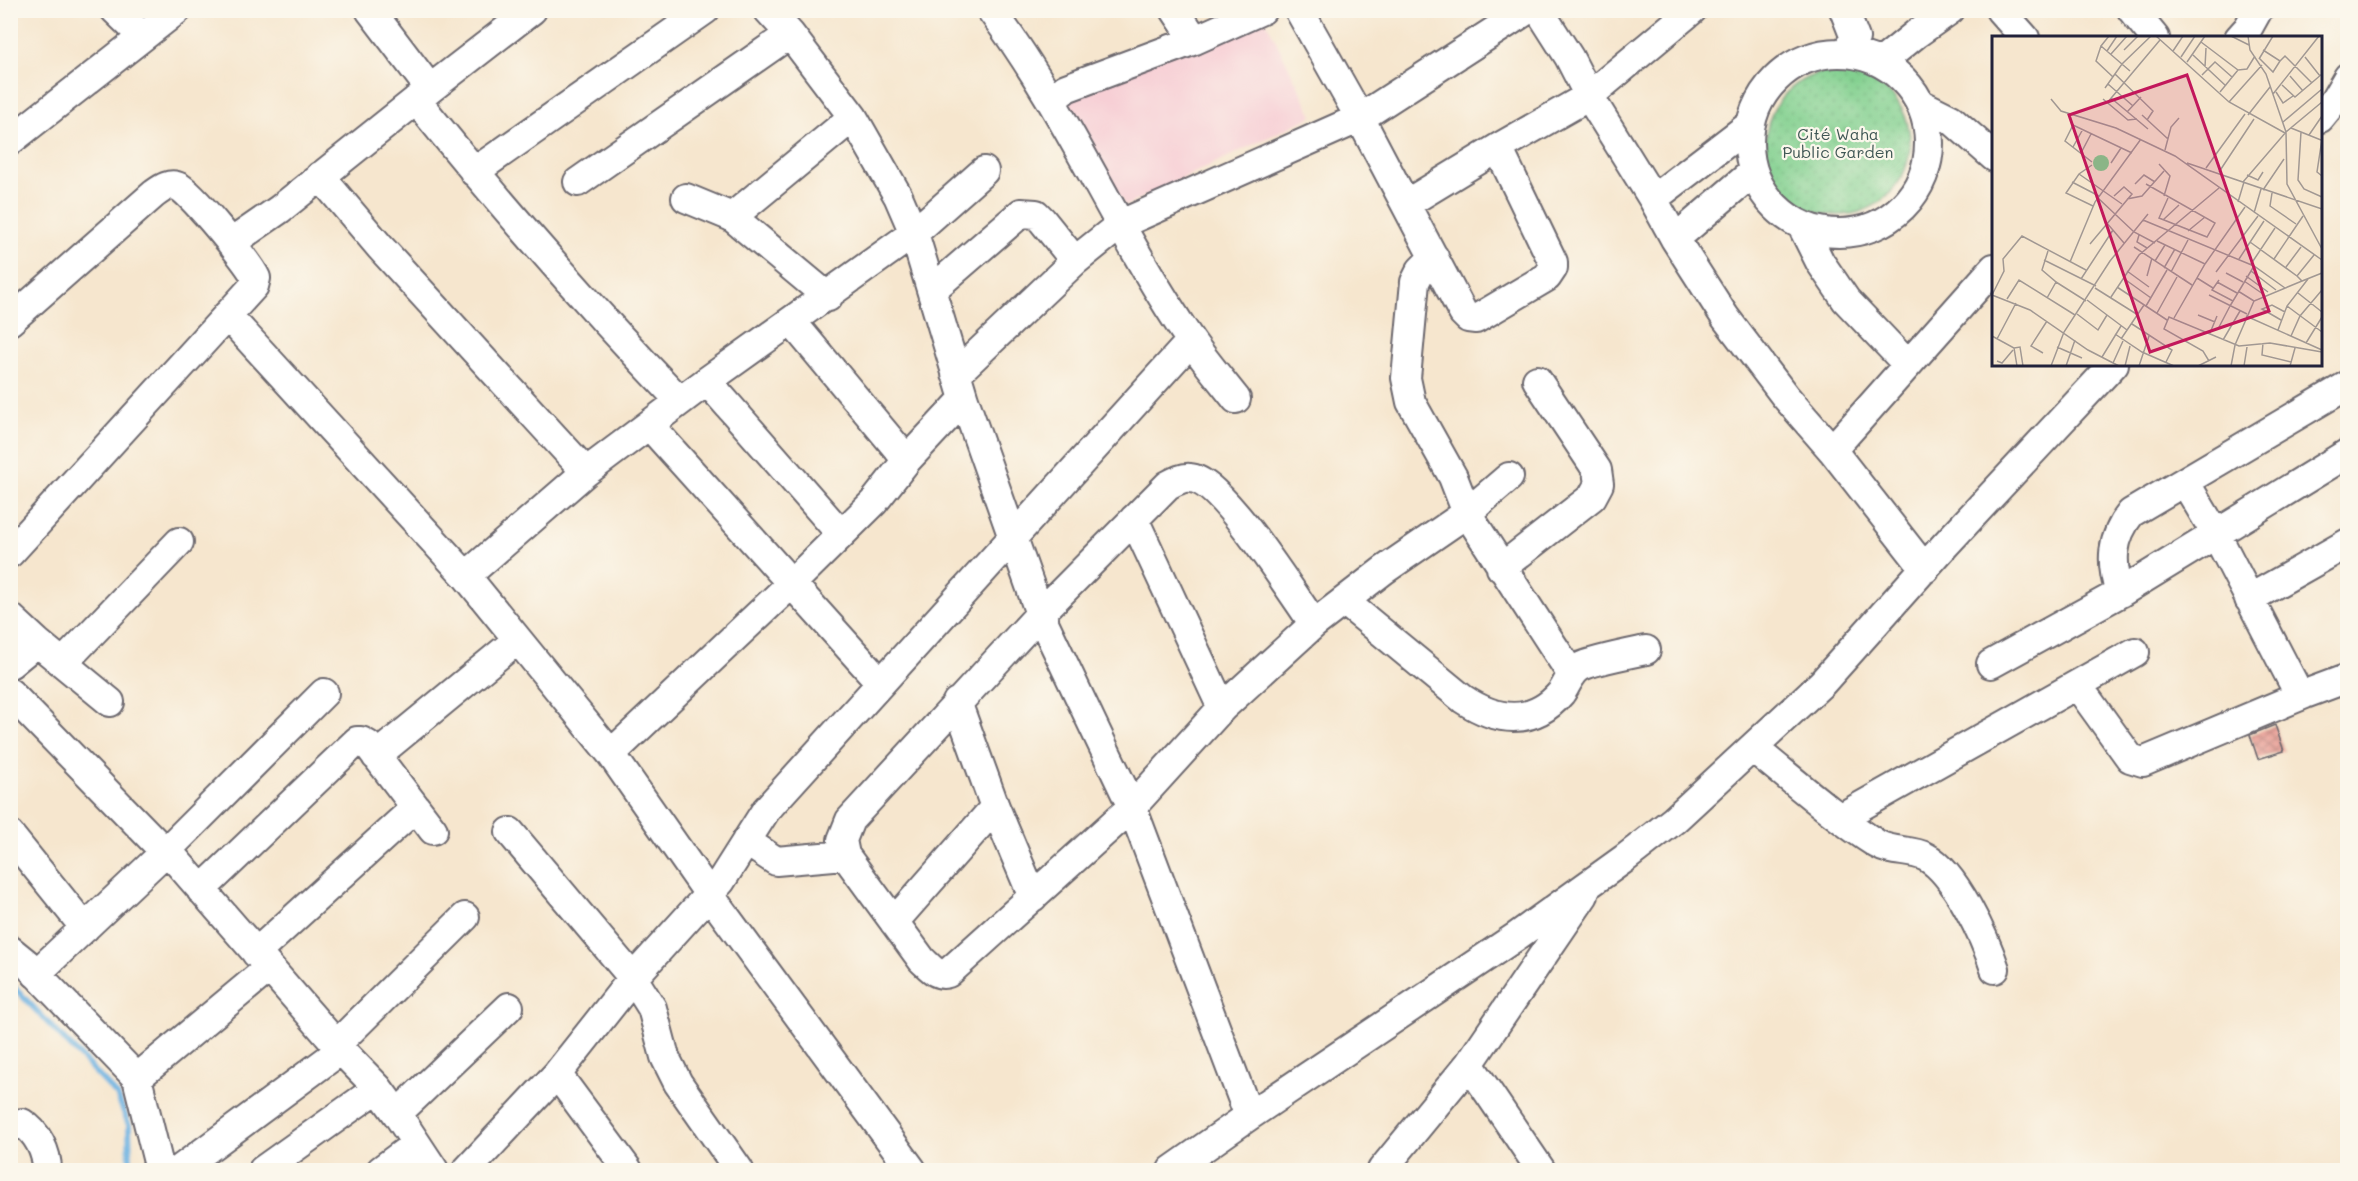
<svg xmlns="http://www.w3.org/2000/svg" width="2358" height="1181" viewBox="0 0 2358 1181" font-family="Mali,sans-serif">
  <defs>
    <pattern id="grass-dots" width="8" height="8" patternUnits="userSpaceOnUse" patternTransform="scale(1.5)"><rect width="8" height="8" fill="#82d08f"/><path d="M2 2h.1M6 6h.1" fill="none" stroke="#70b27c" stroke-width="1.8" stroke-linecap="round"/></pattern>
    <pattern id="building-cross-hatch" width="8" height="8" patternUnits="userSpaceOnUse" patternTransform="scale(1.5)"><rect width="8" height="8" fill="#e89d94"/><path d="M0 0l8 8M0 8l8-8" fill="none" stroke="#bc807a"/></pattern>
  </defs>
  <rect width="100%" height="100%" fill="#fbf7ec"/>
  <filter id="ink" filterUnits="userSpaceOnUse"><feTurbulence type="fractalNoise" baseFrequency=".0167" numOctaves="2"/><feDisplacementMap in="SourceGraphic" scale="12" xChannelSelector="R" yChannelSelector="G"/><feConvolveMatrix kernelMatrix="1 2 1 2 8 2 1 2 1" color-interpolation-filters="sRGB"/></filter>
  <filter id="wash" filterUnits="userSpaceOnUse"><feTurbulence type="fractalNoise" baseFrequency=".008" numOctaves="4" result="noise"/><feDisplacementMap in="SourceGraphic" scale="24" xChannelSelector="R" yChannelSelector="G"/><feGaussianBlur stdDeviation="1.35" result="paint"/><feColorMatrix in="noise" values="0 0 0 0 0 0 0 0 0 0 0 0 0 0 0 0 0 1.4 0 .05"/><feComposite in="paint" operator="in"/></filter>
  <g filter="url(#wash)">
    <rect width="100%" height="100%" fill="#f6e6ce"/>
    <path fill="#f7cfd5" d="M1263,15l50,101 -188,90 -59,-99 7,-14z"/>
    <path fill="url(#grass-dots)" stroke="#527965" stroke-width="1.5" d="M1766 143a72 72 0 1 1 144 0a72 72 0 1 1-144 0Z"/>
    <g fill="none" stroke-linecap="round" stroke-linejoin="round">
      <path stroke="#6ab1e1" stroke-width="6" d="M10,983l107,112 12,30 1,45"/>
    </g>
    <g id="blocks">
      <path fill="url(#building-cross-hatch)" d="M2275,725l9,26 -26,8 -8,-24z"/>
    </g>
  </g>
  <g filter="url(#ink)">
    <use href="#blocks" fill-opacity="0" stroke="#6c676e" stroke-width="1.5"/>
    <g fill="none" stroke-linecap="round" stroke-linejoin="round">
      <g stroke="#6c676e" stroke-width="32">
        <path id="minor" d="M115,10l27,26
          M370,10l60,79
          M768,10l22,24 63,83 45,79 16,37 50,166 76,215 92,193 117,309
          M991,10c78,104 127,225 200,331 14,20 30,39 45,58
          M1175,10l20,30
          M1299,10l61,108 103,195 5,5 8,1 71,-42 6,-9v-6l-55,-114
          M1539,10l30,47 20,39 64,103 22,40 50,78 60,79 47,54 93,119
          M1844,10l11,28 -10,15
          M2000,10l25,28
          M2132,10l23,28
          M2239,38l9,-10 10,-18
          M1749 143a90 90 0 1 1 180 0a90 90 0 1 1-180 0Z
          M1874,60h10l32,-26 34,-24
          M416,100c84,104 172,205 264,301
          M1052,100l14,-12 129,-48 67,-30
          M1921,104l30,15 43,38
          M2320,118l14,-17 14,-24
          M10,141l167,-131
          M474,172l231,-162
          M320,176l60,71 206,225
          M578,182l212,-148
          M686,198l46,19 96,80
          M1653,199l98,-75
          M1406,204l92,-56 91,-52 103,-86
          M732,217l121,-100
          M1802,226l18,36 26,38 61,64
          M1675,239l78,-67
          M231,243l49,-34 150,-120 102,-79
          M1434,257l-13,13 -6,12 -9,96 5,24 42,75 14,36 105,162
          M932,290l89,-77 15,1 6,6 33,41
          M227,315l239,261 145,178 98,140 203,276
          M10,321l144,-127c7,-5 16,-12 25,-7 12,5 71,77 77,91l-2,8 -244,267
          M792,322l115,138
          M956,374l119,-113 46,-37 239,-106 167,-108
          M707,381l134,153
          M649,425l232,258
          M1832,450l162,-182
          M2185,482l31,52 84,162
          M1134,519l88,189
          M1501,568l91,-71 7,-13 -2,-14 -60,-90
          M466,576l120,-104 121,-91 207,-148 70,-62
          M2120,593c-10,-30 -9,-55 11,-80l217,-128
          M2249,599l99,-56
          M1344,601l119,98c33,22 69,28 98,-6 6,-8 9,-20 19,-26 11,-6 52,-14 66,-17
          M10,617l27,25 73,60
          M1314,624c-20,-28 -93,-145 -124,-146 -7,-1 -16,4 -22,7l-128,129 -190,206 -8,20 3,15 77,105c8,7 15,17 26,13l184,-166 90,-99 92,-84 70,-54 83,-57 42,-36
          M63,663l116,-121
          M10,664l27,-22
          M1991,664l129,-71 228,-140
          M2078,686l52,72 13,4 162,-68 43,-16
          M10,693l155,159
          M957,702l38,105 38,90
          M1753,748c41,33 80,68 124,96 15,9 34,5 49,13 29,15 59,81 69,112
          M611,754l181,-171 82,-81 33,-42 57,-61
          M376,756l141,-116
          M1840,818l295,-166
          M510,832l123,146 19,30 13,49 13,26 61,87
          M10,835l75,93
          M746,841l30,20 69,-6
          M167,850l174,200 37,38 19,26 37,56
          M201,890l156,-149h4l7,4 65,85
          M894,922l101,-115
          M10,950l16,13 111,115 23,92
          M256,953l159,-145
          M36,974l129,-122 159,-159
          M337,1044l128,-127
          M1469,1064l72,106
          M557,1074l71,96
          M137,1078l132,-110
          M397,1114l112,-107
          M10,1126l12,-3c15,9 25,29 25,47
          M179,1170l162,-120
          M263,1170l115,-82
          M381,1170l35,-26
          M467,1170l90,-96 76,-96 88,-97 45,-71 425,-469
          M1172,1170l77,-54 268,-180 107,-77 50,-39 148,-137 124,-139 168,-180
          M1382,1170l87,-106 115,-169"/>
      </g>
      <use href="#minor" stroke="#fff" stroke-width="28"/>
    </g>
  </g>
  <g text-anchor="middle" stroke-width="4.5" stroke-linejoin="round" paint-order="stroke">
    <g font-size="16" fill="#3f5654" stroke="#fbf7ec">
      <text x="1838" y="140">Cité Waha<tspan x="1838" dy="18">Public Garden</tspan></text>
    </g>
  </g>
  <g transform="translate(1992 36)">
    <rect width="330" height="330" fill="#f6e6ce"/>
    <path d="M101 127a8 8 0 1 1 16 0a8 8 0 1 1-16 0Z" fill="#82d08f"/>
    <path fill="none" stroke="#a19893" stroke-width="1.5" d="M117,0l-8,10 29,25M164,0l73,66 56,31M239,0l18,9M256,0l2,14 16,24 20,58 1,52 35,65M209,6l37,28 9,-1 8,-13M109,10l-5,15 17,16M132,14l14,-14M271,14l17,11 5,-5 27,27M115,15l10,-15M181,15l10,-15M119,18l16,-18M201,19l33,31M189,21l14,-21M313,21l15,19M267,22l14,14 7,-11M267,23l14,-23M195,26l18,-26M213,31l1,-19M123,38l38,37 -6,9M210,39l13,-13 17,15M298,40l13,15M116,48l25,22M290,49l13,12 27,-23M113,52l17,-24 29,-28M228,56l18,-22M284,56l7,11 10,-7M281,58l46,-58M119,62l37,31M59,63l10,12 55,17 59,28 147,104M111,63l25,21 9,-1M237,66l33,-37M115,67l53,-63M135,76l14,-15M150,79l26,24M256,79l22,-28M291,86l39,-33M299,92l30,12M309,96l-3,48 6,9 18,8M317,99l13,-19M330,103l-5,33 5,4M81,111l10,-18M173,114l6,-23 8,-9M89,117l10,-19M100,126l-27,-21 8,-16 59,28M119,127l10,-15M195,127l135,46M167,128l11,12 -6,20M100,129l-13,9 -13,19 27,13M214,132l39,-54M227,136l35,-53M87,138l43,30M255,139l11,5 5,-8M80,146l27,14M251,146l43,-50 36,-30M143,148l9,-9 11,7M154,148l69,39 -8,14 -48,-19 9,-20M271,154l21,-31M280,157l-2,13 26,18M106,162l36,34 21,11M135,163l15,-3 22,-25M246,166l6,-20M262,177l7,-24M151,184l111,46 31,22M171,184l16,-15M114,186l18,21M196,195l17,-14M147,199l-2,7 10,6M165,205l48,23M258,206l47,34 17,-21M98,208l42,-50 -8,-7 -10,9M142,211l58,38M247,223l25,-38M282,223l29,-43M52,224l52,26M163,225l10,-16M78,226l25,-60 46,-63M259,228l24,-36M294,231l15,-20M172,232l11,-19M135,235l22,16M259,235l25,19M179,236l17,-32M224,236l42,-56M234,237l17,9M155,240l5,-18M254,240l22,16M305,240l5,5 20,-8M131,242l28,20M205,242l16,10M89,243l32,-49M227,244l-7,10 21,11M252,245l19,13M64,246l30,19M225,246l20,11M125,251l50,33M103,252l43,27M246,255l16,10M306,257l24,19M0,259l38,15 58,40 31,16M0,259l12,-24 -1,-12 19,-23 64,34M217,259l38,19M119,261l28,-42 80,-67M55,262l9,-16 -14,-12 6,-19M15,263l12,-19 56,35M95,264l40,30M154,270l21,-36M238,270l24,-40M295,270l35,26M165,277l20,-36M85,278l21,16 9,-15M206,279l17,7M254,280l76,34M182,282l31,-54 40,-57M289,284l-19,-11 10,-4 13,7M140,288l40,26 -6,12M226,293l12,-23M286,294l9,-24 21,-27M218,297l7,-17M123,298l27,18 32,14M0,300l22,12 3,18M299,300l9,-20 22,-26M5,303l19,-36M129,303l23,-34M231,304l17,-29M271,307l-1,12 29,7M314,307l16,-26M65,311l25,11M22,312l6,-1 3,19M51,317l-12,-7 16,-25M110,321l19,-31M5,325l5,2 11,-13M217,325l-6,-10 -39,-22 5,-12 70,29 31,-3 52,9M121,327l10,-22M59,330l13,-34 46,-71 38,-47M74,330l9,-26M133,330l5,-20M147,330l10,-30M206,330l18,-9M239,330l4,-21 19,-44 48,-20M252,330l3,-19M298,330l5,-18"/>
    <path fill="#c2185b" fill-opacity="0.15" stroke="#c2185b" stroke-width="3" d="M195,39l82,236 -119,41 -81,-237z"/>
    <rect width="330" height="330" fill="none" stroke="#22223b" stroke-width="3"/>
  </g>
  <rect width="2358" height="1181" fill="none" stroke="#fbf7ec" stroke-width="36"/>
</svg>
